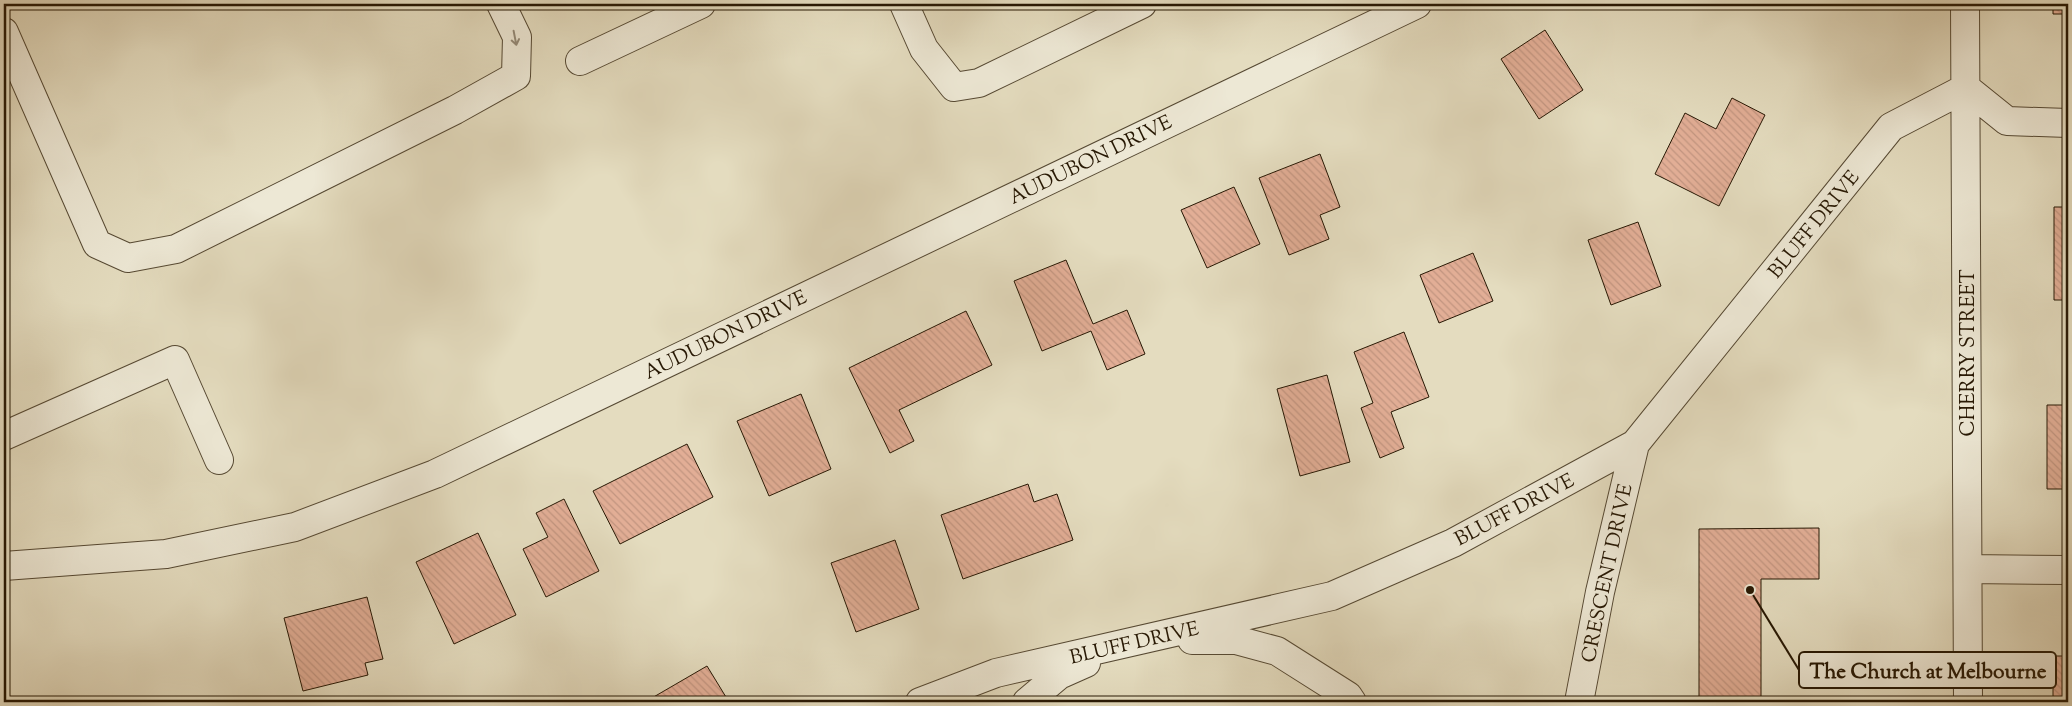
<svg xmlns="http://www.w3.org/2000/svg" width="2072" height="706" viewBox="0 0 2072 706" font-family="'Sorts Mill Goudy',serif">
  <defs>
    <pattern id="building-back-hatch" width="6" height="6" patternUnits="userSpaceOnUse" patternTransform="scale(1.25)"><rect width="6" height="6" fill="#e2ae96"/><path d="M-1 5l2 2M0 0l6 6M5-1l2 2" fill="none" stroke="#c29580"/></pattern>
  </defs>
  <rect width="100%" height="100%" fill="#e4dcbf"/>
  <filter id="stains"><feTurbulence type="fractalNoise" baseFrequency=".004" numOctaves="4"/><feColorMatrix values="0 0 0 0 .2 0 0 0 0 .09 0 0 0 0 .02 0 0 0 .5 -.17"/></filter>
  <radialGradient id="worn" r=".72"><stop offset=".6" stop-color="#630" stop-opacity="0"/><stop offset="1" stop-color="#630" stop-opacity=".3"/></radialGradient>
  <path fill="url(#building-back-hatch)" stroke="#271804" d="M2053,4h15v10h-15z
    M1545,30l38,60 -44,29 -38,-60z
    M1732,98l33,17 -46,91 -64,-32 30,-61 31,16z
    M1320,154l20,53 -20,8 9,24 -40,16 -30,-77z
    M1234,187l26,57 -53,24 -26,-58z
    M2054,207h14v93h-14z
    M1638,222l23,64 -50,19 -23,-65z
    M1473,253l20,48 -54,22 -19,-48z
    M1066,260l27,64 34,-14 18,44 -38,16 -16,-39 -49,20 -28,-70z
    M966,311l26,54 -93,45 15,31 -24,12 -41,-85z
    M1404,332l25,65 -38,15 13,36 -24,10 -19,-50 12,-5 -19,-51z
    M1327,375l23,87 -50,14 -23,-87z
    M801,394l30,75 -62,27 -32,-75z
    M2047,405h21v84h-21z
    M687,444l26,53 -93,47 -27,-53z
    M1028,484l6,18 23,-8 16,46 -110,39 -22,-64z
    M564,499l35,72 -53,26 -23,-48 25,-12 -12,-24z
    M1819,528v51h-58v123h-62v-173z
    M478,533l38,82 -62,29 -38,-82z
    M895,540l24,69 -63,23 -25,-69z
    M367,597l16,62 -18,4 3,12 -65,16 -19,-73z
    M2053,656h15v46h-15z
    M707,666l22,36h-84z
    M31,698v4h-27v-3z"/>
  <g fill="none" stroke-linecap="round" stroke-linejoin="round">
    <g stroke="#564933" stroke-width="30">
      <path id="minor" d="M904,4l20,45 30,38 25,-4 163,-79
        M1965,4l3,698
        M4,32l93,212 31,14 48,-9 279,-139 61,-34 1,-39 -16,-33
        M580,61l121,-57
        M1966,88l41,33 61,2
        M4,436l171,-76 44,100
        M4,566l162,-12 129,-27 140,-53 982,-470
        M1968,569l100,1
        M1192,640h44l41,11 71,45 4,6
        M920,702l76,-29 336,-77 121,-53 182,-99 256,-317 75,-39
        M1027,702l32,-27 27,-12
        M1579,702l21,-110 35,-148"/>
    </g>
    <use href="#minor" stroke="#ede8d5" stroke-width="28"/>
  </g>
  <defs><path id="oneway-shaft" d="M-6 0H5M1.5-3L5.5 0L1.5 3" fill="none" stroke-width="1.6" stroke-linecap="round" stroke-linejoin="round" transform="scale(1.25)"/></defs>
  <use stroke="#948a77" href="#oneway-shaft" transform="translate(515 38) rotate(79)"/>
  <g text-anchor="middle" stroke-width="4" stroke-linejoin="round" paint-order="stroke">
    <g font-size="20" fill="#271804" stroke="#ede8d5">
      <text transform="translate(1090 159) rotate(-26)" y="7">AUDUBON DRIVE</text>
      <text transform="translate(1813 224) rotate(-51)" y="7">BLUFF DRIVE</text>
      <text transform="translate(725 334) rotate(-26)" y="7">AUDUBON DRIVE</text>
      <text transform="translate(1967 353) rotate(-90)" y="7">CHERRY STREET</text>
      <text transform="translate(1514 509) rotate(-28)" y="7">BLUFF DRIVE</text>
      <text transform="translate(1606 573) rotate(-78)" y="7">CRESCENT DRIVE</text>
      <text transform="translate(1134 642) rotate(-13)" y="7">BLUFF DRIVE</text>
    </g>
  </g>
  <path fill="none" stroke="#271804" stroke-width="2" d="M1750 590L1799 670"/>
  <circle fill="#271804" stroke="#ede8d5" stroke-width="2" cx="1750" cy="590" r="5"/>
  <rect fill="#ede8d5" stroke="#271804" stroke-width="2" x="1799" y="652" width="257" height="36" rx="5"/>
  <g font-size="21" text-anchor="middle" font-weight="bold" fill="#271804">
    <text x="1928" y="678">The Church at Melbourne</text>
  </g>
  <rect width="2072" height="706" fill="none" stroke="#e4dcbf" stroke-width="20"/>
  <rect x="5" y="5" width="2062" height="696" fill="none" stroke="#271804" stroke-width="2.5"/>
  <rect x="10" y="10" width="2052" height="686" fill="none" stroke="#271804"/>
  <rect width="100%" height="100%" filter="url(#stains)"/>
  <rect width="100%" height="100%" fill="url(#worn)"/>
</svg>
